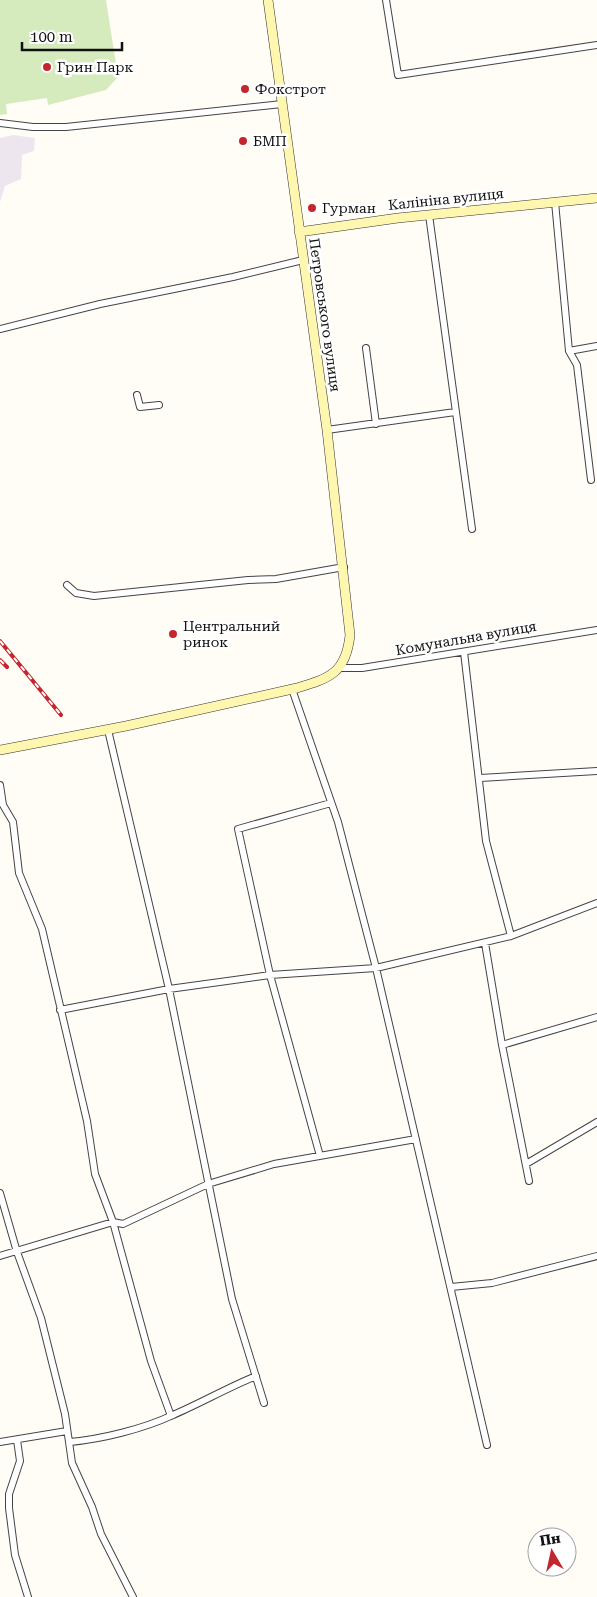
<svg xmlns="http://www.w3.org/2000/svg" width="597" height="1597" viewBox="0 0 597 1597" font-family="'Roboto Serif',serif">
  <rect width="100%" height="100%" fill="#fffdf5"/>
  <path fill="#eee6ef" d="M13,135l22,3 -1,13 -12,4 -1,24 -16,7 -5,16v-64z"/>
  <path fill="#d5ebbd" d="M0,0h106l12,77 -12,13 -58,15 -1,-7 -41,6 1,10 -7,1z"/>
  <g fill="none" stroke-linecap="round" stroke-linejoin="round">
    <g stroke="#444" stroke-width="8">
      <path id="street" d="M386,0l12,75 199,-30
        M0,123l33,4h33l216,-23
        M555,202l14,149 28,-5
        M429,215l43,314
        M0,329l100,-25 133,-27 70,-17
        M366,348l10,76
        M569,351l8,14 14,115
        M137,395l3,12 19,-2
        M327,430l128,-18
        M67,585l9,8 18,3 154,-16 28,-1 68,-12
        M464,652l22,189 25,95
        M340,668h22l235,-38
        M292,689l46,133 38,146 111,477
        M108,730l61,259 63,310 32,104
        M480,778l117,-7
        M0,785l3,20 10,17 6,51 23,56 45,192 8,53 18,48 38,139 20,55
        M485,943l17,102 27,136
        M60,1010l109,-21 101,-14 106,-7 135,-32 86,-33
        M502,1045l95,-28
        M320,1156l-50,-181 -32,-146 93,-26
        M526,1164l71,-42
        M0,1193l17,59 24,66 24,96 7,49 20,44 9,27 32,63
        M0,1256l113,-34 10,2 85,-40 66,-20 142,-25
        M451,1287l41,-4 105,-27
        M17,1440l3,21 -11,33v14l6,47 13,42
        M0,1442l67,-11
        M70,1442c32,-3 73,-13 103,-27 28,-12 54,-27 83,-39"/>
    </g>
    <g stroke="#333" stroke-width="10">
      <path id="secondary" d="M299,232l99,-14 199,-20
        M0,750l126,-24 171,-38c33,-10 49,-15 53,-53l-23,-205 -59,-430"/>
    </g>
    <use href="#street" stroke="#fff" stroke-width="6"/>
    <use href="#secondary" stroke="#fff6b0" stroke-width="9"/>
    <g stroke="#c4262e" stroke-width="4">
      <path id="rail" d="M0,641l61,74
        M0,660l7,7"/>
    </g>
    <use href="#rail" stroke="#fff" stroke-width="2" stroke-dasharray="5.5" stroke-linecap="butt"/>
  </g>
  <g fill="#c4262e" stroke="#fff" stroke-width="2">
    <circle cx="47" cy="67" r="5"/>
    <circle cx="245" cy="89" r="5"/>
    <circle cx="243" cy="141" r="5"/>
    <circle cx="312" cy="208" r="5"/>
    <circle cx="173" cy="634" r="5"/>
  </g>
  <g text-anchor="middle" stroke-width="5" stroke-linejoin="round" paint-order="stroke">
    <g font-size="14" fill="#111" stroke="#fff" text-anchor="start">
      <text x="57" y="72">Грин Парк</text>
      <text x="255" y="94">Фокстрот</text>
      <text x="253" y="146">БМП</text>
      <text x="322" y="213">Гурман</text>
      <text x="183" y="631">Центральний<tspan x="183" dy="16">ринок</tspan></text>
    </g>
    <g font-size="14" fill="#111" stroke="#fff">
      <text transform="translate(446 199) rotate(-6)" y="5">Калініна вулиця</text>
      <text transform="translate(325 315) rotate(82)" y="5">Петровського вулиця</text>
      <text transform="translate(466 638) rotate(-10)" y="5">Комунальна вулиця</text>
    </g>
  </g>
  <g transform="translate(552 1552) rotate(351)"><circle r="24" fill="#ffffff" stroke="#a0a0a0"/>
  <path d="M0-4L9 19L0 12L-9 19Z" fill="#c4262e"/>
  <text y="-8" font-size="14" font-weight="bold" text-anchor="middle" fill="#111111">Пн</text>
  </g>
  <path d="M22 42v8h100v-8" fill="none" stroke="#111111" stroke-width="2.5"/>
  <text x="30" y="42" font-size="15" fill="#111111" stroke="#ffffff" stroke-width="4" paint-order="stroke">100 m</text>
</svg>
